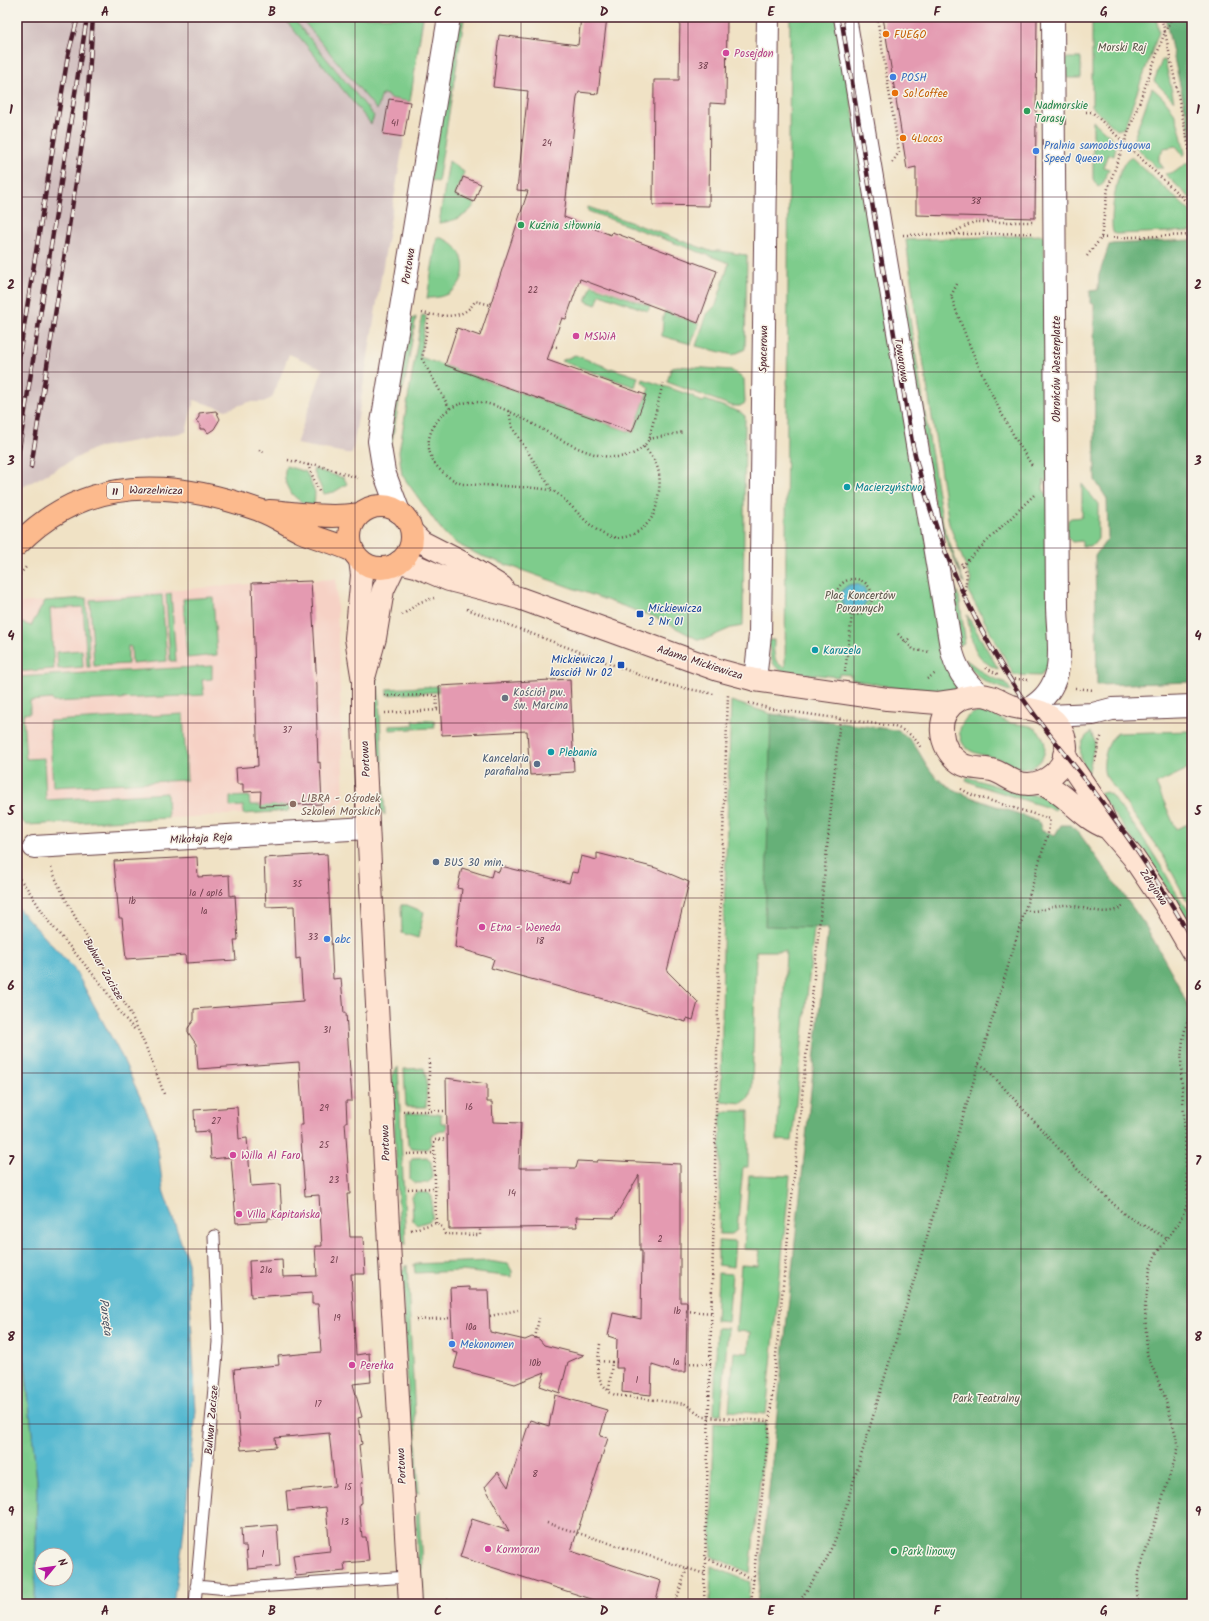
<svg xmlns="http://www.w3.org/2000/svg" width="1209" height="1621" viewBox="0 0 1209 1621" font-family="Kalam,sans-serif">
  <rect width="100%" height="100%" fill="#f7f3e8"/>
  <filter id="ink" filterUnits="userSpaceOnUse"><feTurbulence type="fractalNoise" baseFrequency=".025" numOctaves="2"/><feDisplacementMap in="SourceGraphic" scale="8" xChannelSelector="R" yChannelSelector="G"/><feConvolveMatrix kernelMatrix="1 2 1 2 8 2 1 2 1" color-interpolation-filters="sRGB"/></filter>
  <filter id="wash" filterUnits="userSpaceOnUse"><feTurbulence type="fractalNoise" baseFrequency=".012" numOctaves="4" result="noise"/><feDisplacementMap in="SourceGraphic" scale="16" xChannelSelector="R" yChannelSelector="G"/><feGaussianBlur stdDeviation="0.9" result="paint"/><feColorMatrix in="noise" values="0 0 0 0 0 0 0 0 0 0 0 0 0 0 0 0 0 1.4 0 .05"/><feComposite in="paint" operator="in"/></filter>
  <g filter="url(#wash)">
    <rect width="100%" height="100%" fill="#f0e2c5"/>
    <path fill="#f6d1c5" d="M336,579l8,222 -10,7 -141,9 -167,8 -9,-9v-202l4,-11 251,-21z"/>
    <path fill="#d1bfbf" d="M17,17h407l-72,437 -56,-10 27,-75 -34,-15 -17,44 -9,4h-14l-23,8 -32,-10 -8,32 -91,16 -78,42z"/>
    <path fill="#7ecc8c" stroke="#64765c" d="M283,17h9l82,99 -3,8z
      M300,17h102l9,2 1,-2h11l-13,85 -21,-4 -2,-3 -5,-1 -5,16z
      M790,17h46l121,669 -2,5 -26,4 -78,-16v-4l-12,-1v3l-57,-6c-13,-6 -12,-19 -13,-31h5c0,11 -2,24 11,27z
      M1092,17h64l3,15 -35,96 -7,2 -25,-23z
      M464,19l-26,163 -8,-2 28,-157z
      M1067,58h14v20h-14l-2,-2v-16z
      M1162,60h3l9,41 -20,-20z
      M1152,88c26,21 26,34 33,65l-2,4 -2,-5 -5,-6 -12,2 -5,8v5l4,7h-6l-21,-21 -3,-6z
      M1093,121l20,18 3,6 -2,11 -6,-2 -5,13 6,2 -6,15 -5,3 -5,-8z
      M1131,157l61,56v18l-76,3 -3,-2c-4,-12 4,-72 18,-75z
      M449,161l15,11 -9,24 20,7c-5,13 -24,19 -36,20z
      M1188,162l4,13v25l-27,-26 10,-2z
      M588,207l122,44c13,-1 24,3 37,4l-2,94 -12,6 -37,-9 11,-32 9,-9 13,-42 -141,-52z
      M1044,235l5,253 -5,-9 -1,10 7,10v173l-7,-1 -1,4 -2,1 -26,-1 -46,-84 3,-11 -22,-56 -34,-214 -9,-70z
      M437,237c37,7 37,62 -10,61z
      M592,285l58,21 -2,5 -48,-17 -4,11 -10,-4z
      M899,290l7,5 37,230 21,58 -27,-65z
      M665,311l34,13 -8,20 -29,-8 1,-19z
      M422,315l4,1 -6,41 213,76 16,-45 -7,-6 1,-3 50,17 2,3 8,3 2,-2 35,12 5,4 -2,210 -12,2 -25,11h-9l-40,-21 -178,-63 -22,-11 -11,-9 -9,-11 -35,-49 -3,-23z
      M416,317l-11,64 -6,21 -9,50 -1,-10 21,-122z
      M575,355l29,11v1l6,3 1,-2 27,9 -3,10 -74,-26z
      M677,366l54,4 13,9 1,24 -5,3h-8l-65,-24 4,-13z
      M286,466l20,6 9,20 -1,15c-18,-5 -34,-19 -28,-41z
      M314,469l30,9 3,6 -13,8 -10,2 -11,-24z
      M1082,484l16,20v35l-6,7h-10v-5l-10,1 -5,-5 1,-17 3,-2 11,-1z
      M945,562l14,35 6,41 -1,5 -5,3z
      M171,593l5,68h-6l-4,-66z
      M162,595l5,66 -35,3 -1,-17 -3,-1v18l-34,2 -4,-66z
      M213,597l4,58 -30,3 -4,-59z
      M86,598l4,69h-3l-4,-60 -33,2 4,60 -37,3v-51l14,5 14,-25z
      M967,615l32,55c-27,-12 -27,-28 -32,-55z
      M82,650l1,17 -25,2 -1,-17z
      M965,659l23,17 18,7 6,9c-23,-9 -34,-10 -47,-33z
      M212,666v13l-10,1 2,15 -151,7 -1,-3 -22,2v12l-7,1 3,45 18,-1 2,42 121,-7 1,25 -142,7 -9,-9v-139z
      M376,675l3,22 6,118 -7,-6 -4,-108z
      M438,686v6l-51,3v-6z
      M731,701l40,13 58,7 6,6 -43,414 -15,-1 9,-189h-30l-4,137 -3,10 -7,5 -21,-2 2,-153z
      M985,711c8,2 14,8 22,11 10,4 22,0 31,9 13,12 7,35 -11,37 -8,1 -16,-4 -23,-7 -14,-8 -41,-3 -44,-26 -1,-5 1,-10 4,-14 4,-7 13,-10 21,-10z
      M183,714l4,66 -134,7 -4,-66z
      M434,720l1,8 -46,2v-4l25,-1 -1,-4z
      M1192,731v36l-36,17 20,45 12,-5 4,10v72l-6,-7 -22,-42 -59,-82c-4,-11 2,-36 13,-42z
      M1091,732l4,10 -7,33c-8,-15 -13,-31 3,-43z
      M967,777l55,17 24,2 13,10 -4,4 -78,-25 -11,-5z
      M1106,792l5,3c16,22 34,44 48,68 12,18 18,36 33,51v15l-39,-62 -54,-73z
      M249,796l1,9h39v6l-46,3v-8l-13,1v-10z
      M401,905h6l17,7 -6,26 -16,-5z
      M398,1067l8,178 -6,-7 -8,-162z
      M424,1068l3,13 -1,26h-20l-2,-38z
      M726,1111h23l-1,56h-5l-6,63 -5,4h-13l2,-120z
      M406,1113l35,1v9h5l1,6 -16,6v9l-4,5 -15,-1 -4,-3z
      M427,1157l4,5 1,17 -5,4h-12l-5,-4v-17l3,-4z
      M749,1175l41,1 -24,238 -37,-3 5,-59 14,1 2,-21 -14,-1 5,-66 17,1 2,-16 -16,-1z
      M416,1192l13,1 3,4v21l-3,3 -12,4 -4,-4 -1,-24z
      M718,1241l17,1 -2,25 -15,-2z
      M488,1261l20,3 4,7v6l-50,-6 -47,2 -1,-9z
      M407,1265l12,228 -6,-2 -11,-219z
      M718,1273l14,1 -4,48 -12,-1z
      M17,1312l5,22 15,147 -2,123h-18z
      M717,1328h11l-7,86h-7z
      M714,1422l52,2 -16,149 -39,-17z
      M419,1511l5,93h-5l-3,-89z
      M711,1566l39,16 -2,22h-38z"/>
    <path fill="#66b078" stroke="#586852" d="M1165,17h27v123z
      M1192,240v442l-95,3 -2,-129 13,-18 -1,-39 -12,-19 -1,-176 -4,-1v-12l8,-1 1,-15 10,-30 3,-1z
      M771,714l125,16c24,10 25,37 46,52 29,20 65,25 97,40l3,9 13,4 6,-10h9l9,8 66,92 31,55 16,35v589h-435l71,-676 -63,-2z"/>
    <path fill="#52b8d0" stroke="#4e6c7e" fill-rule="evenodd" d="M841 597a13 13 0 1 1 26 0a13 13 0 1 1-26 0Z
      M17,907l58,63 47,87 34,75 7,58 25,72 8,149 -14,136 -9,57h-138l2,-123 -15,-147 -5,-22zM42,1555h24v24h-24z"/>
    <g id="blocks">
      <path fill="#e49ab1" d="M581,17h26l-9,77 -19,-2 -2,5 -13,120 47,18 1,-3 105,39 -19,52 -118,-44 -14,40 -4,-1 -15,42 99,35 -14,37 -187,-67 12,-37 23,8 48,-145 -11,-1 11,-99 -35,-4 6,-52 79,10z
        M680,17h47l-1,87 -16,-1 -1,103 -56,-1 1,-125h25z
        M883,17h154l-2,201 -119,-3v-48l-9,2z
        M389,99l21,3 -6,35 -21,-3z
        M463,177l18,7 -7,18 -17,-8z
        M216,411l4,8 -6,10 -6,4 -3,-4h-5v-5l-4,-3 3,-4v-4z
        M311,581l6,106v11h-1l2,65 2,-1 2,42 -62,2 1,-15 -18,1v-8h-6l-1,-16 22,-2 -6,-183z
        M570,679l4,93 -44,3 -3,-44 -85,4 -3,-49z
        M597,853l59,15 33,14 -22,89 31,31 -5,18 -6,-2 -1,4 -195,-54 3,-9 -39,-12 7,-58 -5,-1 5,-20 29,9 2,-7 6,2 2,-6 68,17 3,-11 5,1 4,-17 16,4z
        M327,854l6,125 8,-1 3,35h2l6,88h-6l1,21h-2l5,72h-3l3,43h13l2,37h-14l5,81 13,-2 2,29 -18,2 9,33 -4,1 4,26 -3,1 4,38h-2l1,20 -3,1 3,33h4l3,24 -25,2 1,8 -49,5 -3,-21 37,-4 -4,-44 -38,4 -2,-20 49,-5 -6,-53 -54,5 1,9 -35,3 -7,-81 45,-4 -1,-9 43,-4 -3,-48h-6v-11l-61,4 -2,-36 33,-2 1,18 34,-1 -2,-30h7l-3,-51 -14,1 -5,-71h3l-4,-63 -101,7 -2,-25 -8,-12v-4l6,-8v-11l109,-8 -3,-43 -4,1 -2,-53 -28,1 -2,-49z
        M197,857l1,20 31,-2 1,21 5,-1 3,45h-4l2,20 -50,3 -1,-8 -59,4 -4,-41h-3l-5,-57z
        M446,1078l41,6v18h5l1,20 28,1 -2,45h57l2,-7 19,1 1,-2 82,4v138h7l-1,70h-12l-22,-7 -1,30 -29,-3 1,-24h-7l1,-29 -9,-3 5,-23 28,6 1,-68h-2l-1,-76 -25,43 -38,-1 1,10 -128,2z
        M237,1107l2,32 8,-1 4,48 29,-2 2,34h-14v3l-32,2 -5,-66 -20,2 -2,-28 -14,1 -1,-22z
        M469,1287v3h19l2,42 35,8 7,-3 3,1 4,1 5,6 40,10 -16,7 -8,31 -20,-7 5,-14 -30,12 -61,-16 4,-15 -5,-1 -3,-64z
        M555,1395l52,15 -7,26 8,2 -37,113 90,30 -6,23h-48l-147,-47 12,-38 37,12 -24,-44 13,-15 10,15 22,-67 19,6z
        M277,1525l3,41 -32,3 -2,-23h-4l-1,-18z"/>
    </g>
  </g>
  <g filter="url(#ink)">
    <use href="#blocks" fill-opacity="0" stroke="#633c42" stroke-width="1"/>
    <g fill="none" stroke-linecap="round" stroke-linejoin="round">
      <g stroke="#633c42" stroke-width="13">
        <path id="lane" d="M196,1586l32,3 180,-12
          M195,1604l23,-262 -4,-106"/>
      </g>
      <g stroke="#633c42" stroke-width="24">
        <path id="street" d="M845,17l106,630c4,20 13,34 29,48
          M399,512l-15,-40 -5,-31 70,-424
          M755,680l5,-45 8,-618
          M1030,708c39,-23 28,-62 27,-101l-4,-590
          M1049,716l44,-2 19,-5 80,-3
          M34,847l334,-19"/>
      </g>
      <g stroke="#633c42" stroke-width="24">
        <path id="secondary" d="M412,532l10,10 41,21 39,24
          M360,560l2,15 -6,63 7,43v42l25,503 22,378
          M399,562l17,4 33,14 70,18 199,72 37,10 132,19 51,4 21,-3
          M365,674l10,-36 8,-48 12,-25
          M980,695c12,0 20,7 31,11 10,3 20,2 30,6 20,8 32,33 20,53 -9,14 -27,23 -44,17 -8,-3 -14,-8 -22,-11 -11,-4 -25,-1 -35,-8 -22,-15 -26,-49 -1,-63 7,-4 14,-4 21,-5z
          M1064,755l34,50 10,23 25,29 33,49 26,45
          M1040,782c28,12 40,36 68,46"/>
      </g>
      <g stroke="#633c42" stroke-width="24">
        <path id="primary" d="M350 537a31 31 0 1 1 62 0a31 31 0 1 1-62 0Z
          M269,511c30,2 60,8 90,3
          M17,545c68,-71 156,-66 242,-35 15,5 28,15 43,22 17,7 35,11 51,19"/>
      </g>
      <path stroke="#633c42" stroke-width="2.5" stroke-dasharray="1 3" stroke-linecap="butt" d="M877,17l22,135 -7,11
        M1172,17l-7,15 27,131
        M1086,112h6l100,95
        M950,234l24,-12h60
        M903,235l129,-2
        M1101,238l91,-3
        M1087,256l14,-18 7,-50 57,-156 -4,-15
        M957,284l-6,12c21,60 47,117 82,171
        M422,313c18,3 42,8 53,-12l16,4
        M429,315l-7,44 28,50
        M552,346l5,1
        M509,411l3,16 40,63
        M649,439l35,-7
        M644,447c15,16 18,28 14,50 -2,16 -7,26 -21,35 -37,22 -58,-26 -84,-41 -7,-4 -77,-6 -91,-7 -18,-7 -36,-23 -33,-45 2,-11 9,-21 18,-28 49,-38 120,57 178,45 11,-2 18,-7 24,-17l14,-56
        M259,450l5,2
        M288,460l20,5 12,29
        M308,465l6,-1 44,14
        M961,563l6,10 -2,17
        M962,566l72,-71
        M17,577l10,-11
        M836 597a18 18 0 1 1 36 0a18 18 0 1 1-36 0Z
        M467,609l178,68 24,8 45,9
        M402,615l18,-13 14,-4
        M898,634l16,16 16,2
        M905,642l5,-4
        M986,668l13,7
        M845,672l7,-57
        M1007,678l21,2
        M927,679l9,-6
        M1075,688l19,2
        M384,696l50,-1 2,1 1,14
        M749,703l23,6 120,17c13,4 23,10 29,22
        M385,713l55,-3
        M1095,761l4,-19 3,-7
        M961,789l11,6 78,24
        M51,868c19,45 46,85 70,128 17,31 31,64 43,98
        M17,876l10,12 22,34 53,63 19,29 15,17
        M1024,910c15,4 29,-6 43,-5 21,2 39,14 58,0
        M429,1059v52
        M979,1064l7,4 91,101 48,46 43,24
        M403,1111h43
        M407,1154l28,-1
        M408,1189l27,-1
        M436,1223l-2,-83 13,-1
        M411,1230l25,-7 6,4 3,7 35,1v-6
        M686,1311l26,2
        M490,1316l28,-6
        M416,1320l35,-2
        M535,1338l4,-20
        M600,1344c-2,18 -7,34 9,47
        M599,1361l13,1
        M617,1362h-5l-3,30 6,3 70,9 19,13 65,4
        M686,1363l25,1
        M547,1523l158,51
        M706,1558l48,22
        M447,1600l13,4
        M675,1604l12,-36
        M704,1604l11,-436 4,-221 9,-252
        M751,1604l89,-885
        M798,1604l28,-44 12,-27 210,-700 2,-15
        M1138,1604l-1,-12 2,-19 40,-127 -15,-51 -17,-41 -2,-46 5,-39 6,-15 22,-30 8,-16 2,-12c-2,-26 -3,-53 -4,-80 -2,-33 -8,-74 8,-105"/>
      <use href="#lane" stroke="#fff" stroke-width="11"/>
      <use href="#street" stroke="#fff" stroke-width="22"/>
      <use href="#secondary" stroke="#fee3d1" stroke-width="22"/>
      <use href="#primary" stroke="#fcba8d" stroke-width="22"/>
      <g stroke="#4a1f2b" stroke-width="4.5">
        <path id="rail" d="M841,17l71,425c20,89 56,174 107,251 23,34 50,65 75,98 35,47 70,97 98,149
          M17,369l51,-314 10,-38
          M17,462l70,-445
          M31,467l55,-348 7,-102"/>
      </g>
      <use href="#rail" stroke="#f7f3e8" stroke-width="3" stroke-dasharray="9" stroke-linecap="butt"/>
    </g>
  </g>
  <path fill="none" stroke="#4a1f2b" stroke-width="1" stroke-opacity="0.55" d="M188,17v1587M355,17v1587M521,17v1587M688,17v1587M854,17v1587M1021,17v1587M17,197h1175M17,372h1175M17,548h1175M17,723h1175M17,898h1175M17,1073h1175M17,1249h1175M17,1424h1175"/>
  <g fill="#e8710a" stroke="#f7f3e8" stroke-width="1.5">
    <circle cx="886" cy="34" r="4"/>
    <circle cx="895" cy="93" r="4"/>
    <circle cx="903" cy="138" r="4"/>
  </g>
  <g fill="#d1479c" stroke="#f7f3e8" stroke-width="1.5">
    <circle cx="726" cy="53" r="4"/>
    <circle cx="576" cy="336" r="4"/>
    <circle cx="482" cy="927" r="4"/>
    <circle cx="233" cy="1155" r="4"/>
    <circle cx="239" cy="1214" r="4"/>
    <circle cx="352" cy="1365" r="4"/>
    <circle cx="488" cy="1549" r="4"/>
  </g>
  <g fill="#3f7fe0" stroke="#f7f3e8" stroke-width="1.5">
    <circle cx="893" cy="77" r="4"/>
    <circle cx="1036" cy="151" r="4"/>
    <circle cx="327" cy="939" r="4"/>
    <circle cx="452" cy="1344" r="4"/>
  </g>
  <g fill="#2e9e5b" stroke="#f7f3e8" stroke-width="1.5">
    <circle cx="1027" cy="111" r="4"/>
    <circle cx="521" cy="225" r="4"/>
    <circle cx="894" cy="1551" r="4"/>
  </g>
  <g fill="#0f9aa8" stroke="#f7f3e8" stroke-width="1.5">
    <circle cx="847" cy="487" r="4"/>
    <circle cx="815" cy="650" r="4"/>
    <circle cx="551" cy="752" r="4"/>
  </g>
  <g fill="#1a4fb4" stroke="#f7f3e8" stroke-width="1.5">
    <rect x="636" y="610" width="8" height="8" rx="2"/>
    <rect x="617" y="661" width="8" height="8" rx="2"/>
  </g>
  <circle fill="#6b7280" stroke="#f7f3e8" stroke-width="1.5" cx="505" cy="698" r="4"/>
  <g fill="#5c6f8a" stroke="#f7f3e8" stroke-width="1.5">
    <circle cx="537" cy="764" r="4"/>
    <circle cx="436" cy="862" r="4"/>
  </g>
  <circle fill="#8d6e63" stroke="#f7f3e8" stroke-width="1.5" cx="293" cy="804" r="4"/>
  <g text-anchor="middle" stroke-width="3" stroke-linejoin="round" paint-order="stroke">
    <g font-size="9" fill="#703e4c">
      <text x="703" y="69">38</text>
      <text x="395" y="126">41</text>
      <text x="547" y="146">24</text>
      <text x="976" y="204">38</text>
      <text x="533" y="293">22</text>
      <text x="287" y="733">37</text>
      <text x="297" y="887">35</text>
      <text x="206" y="896">1a / ap16</text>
      <text x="132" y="904">1b</text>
      <text x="204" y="914">1a</text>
      <text x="313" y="940">33</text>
      <text x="540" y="944">18</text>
      <text x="327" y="1033">31</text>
      <text x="469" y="1110">16</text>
      <text x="324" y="1111">29</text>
      <text x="216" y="1124">27</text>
      <text x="324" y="1148">25</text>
      <text x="334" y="1183">23</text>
      <text x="512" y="1196">14</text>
      <text x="660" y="1242">2</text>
      <text x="334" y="1263">21</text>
      <text x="266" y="1273">21a</text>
      <text x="677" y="1314">1b</text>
      <text x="337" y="1321">19</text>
      <text x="471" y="1330">10a</text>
      <text x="676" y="1365">1a</text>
      <text x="535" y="1366">10b</text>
      <text x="637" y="1383">1</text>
      <text x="318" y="1407">17</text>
      <text x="535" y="1477">8</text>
      <text x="348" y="1490">15</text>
      <text x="345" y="1525">13</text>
      <text x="263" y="1557">1</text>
    </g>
    <rect fill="#f7f3e8" stroke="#7e5f64" stroke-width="1" x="107" y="483" width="16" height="16" rx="3"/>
    <g font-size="10" font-weight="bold" fill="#4a1f2b">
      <text x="115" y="495">11</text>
    </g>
    <g font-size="11" fill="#c56008" stroke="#f7f3e8" text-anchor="start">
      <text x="894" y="38">FUEGO</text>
      <text x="903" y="97">So!Coffee</text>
      <text x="911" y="142">4Locos</text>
    </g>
    <g font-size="11" fill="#5a5348" stroke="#f7f3e8">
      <text x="1122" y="51">Morski Raj</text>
      <text x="860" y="599">Plac Koncertów<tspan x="860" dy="13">Porannych</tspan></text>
      <text x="986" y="1402">Park Teatralny</text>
    </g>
    <g font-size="11" fill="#b23c85" stroke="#f7f3e8" text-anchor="start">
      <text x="734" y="57">Posejdon</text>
      <text x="584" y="340">MSWiA</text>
      <text x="490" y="931">Etna - Weneda</text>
      <text x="241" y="1159">Willa Al Faro</text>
      <text x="247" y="1218">Villa Kapitańska</text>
      <text x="360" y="1369">Perełka</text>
      <text x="496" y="1553">Kormoran</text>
    </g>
    <g font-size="11" fill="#366cbe" stroke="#f7f3e8" text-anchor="start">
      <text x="901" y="81">POSH</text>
      <text x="1044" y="149">Pralnia samoobsługowa<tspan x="1044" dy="13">Speed Queen</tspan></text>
      <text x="335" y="943">abc</text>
      <text x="460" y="1348">Mekonomen</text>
    </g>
    <g font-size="11" fill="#27864d" stroke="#f7f3e8" text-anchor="start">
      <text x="1035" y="109">Nadmorskie<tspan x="1035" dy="13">Tarasy</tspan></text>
      <text x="529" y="229">Kuźnia siłownia</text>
      <text x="902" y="1555">Park linowy</text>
    </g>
    <g font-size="11" fill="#4a1f2b" stroke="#f7f3e8">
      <text transform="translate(408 266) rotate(-81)" y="4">Portowa</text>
      <text transform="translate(763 349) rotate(-89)" y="4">Spacerowa</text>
      <text transform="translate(902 360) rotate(81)" y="4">Towarowa</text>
      <text transform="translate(1056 369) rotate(-90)" y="4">Obrońców Westerplatte</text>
      <text transform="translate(156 490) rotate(1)" y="4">Warzelnicza</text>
      <text transform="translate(700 662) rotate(18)" y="4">Adama Mickiewicza</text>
      <text transform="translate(365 759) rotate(-93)" y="4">Portowa</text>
      <text transform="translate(201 838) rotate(-3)" y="4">Mikołaja Reja</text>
      <text transform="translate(1154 887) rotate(56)" y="4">Zdrojowa</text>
      <text transform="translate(104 969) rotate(60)" y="4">Bulwar Zacisze</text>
      <text transform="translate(385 1143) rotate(-92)" y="4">Portowa</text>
      <text transform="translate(211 1420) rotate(-85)" y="4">Bulwar Zacisze</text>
      <text transform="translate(401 1466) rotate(-93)" y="4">Portowa</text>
    </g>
    <g font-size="11" fill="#0d838f" stroke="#f7f3e8" text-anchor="start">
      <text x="855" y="491">Macierzyństwo</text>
      <text x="823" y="654">Karuzela</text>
      <text x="559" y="756">Plebania</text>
    </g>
    <g font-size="11" fill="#164399" stroke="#f7f3e8" text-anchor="start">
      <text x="648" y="612">Mickiewicza<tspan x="648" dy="13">2 Nr 01</tspan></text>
      <text x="613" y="663" text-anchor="end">Mickiewicza 1<tspan x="613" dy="13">kosciół Nr 02</tspan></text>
    </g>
    <g font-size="11" fill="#5b616d" stroke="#f7f3e8" text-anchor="start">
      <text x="513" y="696">Kościół pw.<tspan x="513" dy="13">św. Marcina</tspan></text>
    </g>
    <g font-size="11" fill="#4e5e75" stroke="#f7f3e8" text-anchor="end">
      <text x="529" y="762">Kancelaria<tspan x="529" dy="13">parafialna</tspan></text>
      <text x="444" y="866" text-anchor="start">BUS 30 min.</text>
    </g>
    <g font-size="11" fill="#785e54" stroke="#f7f3e8" text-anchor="start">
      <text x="301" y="802">LIBRA - Ośrodek<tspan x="301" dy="13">Szkoleń Morskich</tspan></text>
    </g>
    <g font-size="12" font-style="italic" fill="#4d5565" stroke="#f7f3e8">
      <text transform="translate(106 1317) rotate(82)" y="4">Parsęta</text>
    </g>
  </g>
  <rect width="1209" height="1621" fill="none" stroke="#f7f3e8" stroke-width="44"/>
  <g transform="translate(54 1567) rotate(61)"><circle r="19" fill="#f7f3e8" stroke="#b29e9c"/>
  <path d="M0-3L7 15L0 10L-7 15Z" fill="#b5179e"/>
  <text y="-6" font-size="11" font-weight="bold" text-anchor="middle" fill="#4a1f2b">N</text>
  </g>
  <rect x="22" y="22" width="1165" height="1577" fill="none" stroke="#4a1f2b" stroke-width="1.5"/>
  <g font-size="13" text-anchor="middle" font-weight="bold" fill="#4a1f2b">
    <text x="105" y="16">A</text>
    <text x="272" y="16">B</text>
    <text x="438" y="16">C</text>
    <text x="604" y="16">D</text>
    <text x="771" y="16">E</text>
    <text x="937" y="16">F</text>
    <text x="1104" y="16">G</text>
    <text x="11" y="114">1</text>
    <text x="1198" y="114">1</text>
    <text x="11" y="289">2</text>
    <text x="1198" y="289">2</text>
    <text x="11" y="465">3</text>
    <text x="1198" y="465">3</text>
    <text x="11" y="640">4</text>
    <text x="1198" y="640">4</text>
    <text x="11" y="815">5</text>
    <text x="1198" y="815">5</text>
    <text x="11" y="990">6</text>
    <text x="1198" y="990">6</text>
    <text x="11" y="1165">7</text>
    <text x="1198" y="1165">7</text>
    <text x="11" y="1341">8</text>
    <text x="1198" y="1341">8</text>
    <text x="11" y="1516">9</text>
    <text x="1198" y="1516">9</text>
    <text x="105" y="1615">A</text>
    <text x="272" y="1615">B</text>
    <text x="438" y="1615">C</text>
    <text x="604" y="1615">D</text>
    <text x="771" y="1615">E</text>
    <text x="937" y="1615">F</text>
    <text x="1104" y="1615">G</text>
  </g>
</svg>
